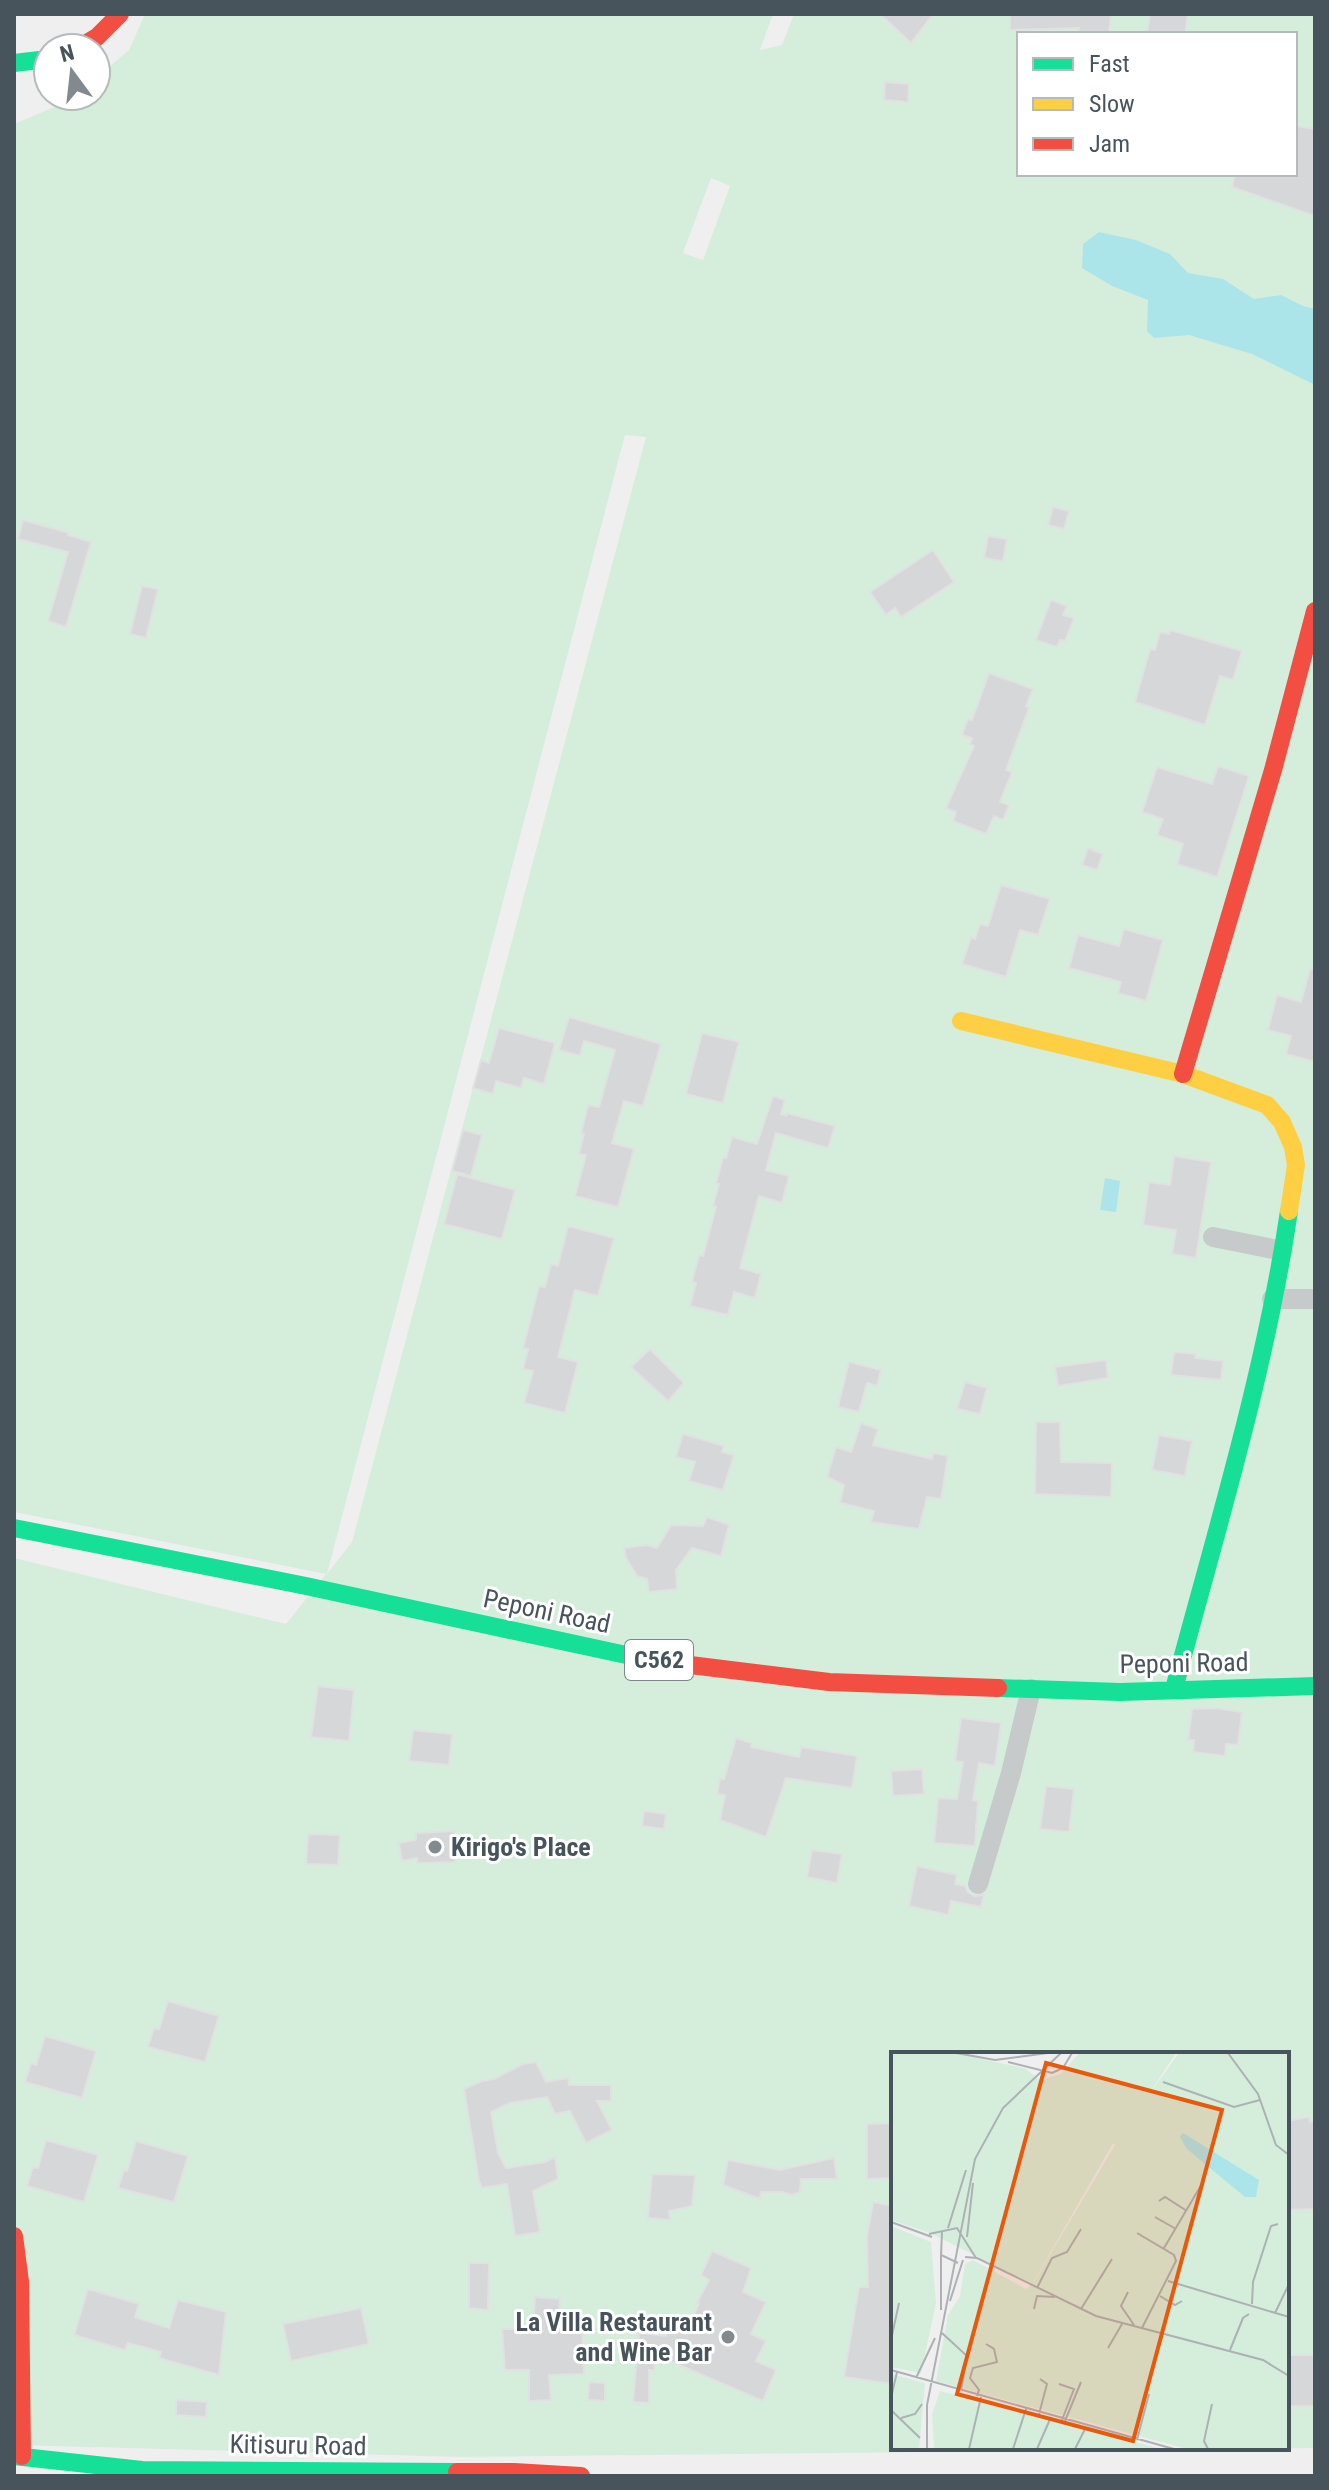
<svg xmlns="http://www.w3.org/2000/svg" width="1329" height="2490" viewBox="0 0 1329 2490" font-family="'Roboto Condensed',sans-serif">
  <rect width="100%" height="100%" fill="#f0efef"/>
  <path fill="#d5eedb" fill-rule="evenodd" d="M145,14h628l-13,36 22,-5 12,-31h521v2434l-854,9 -447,-12v-887l272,66 40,-50 -312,-62v-1388l55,-23 7,-5h20v-18l33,-28zM1019,34h276v140h-276zM711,178l19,8 -27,74 -20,-7zM625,435l21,2 -294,1105 -25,32zM893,2054h394v394h-394z"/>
  <path fill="#abe5ea" d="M1099,232l37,8 34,14 18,19 35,6 31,20 27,-4 22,11 12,3v76l-63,-31 -63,-19 -35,3 -7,-7 1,-31 -36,-14 -30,-18 1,-24z
    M1105,1178l15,3 -4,31 -16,-2z"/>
  <path fill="#d6d7d8" stroke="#e1e1e2" stroke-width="2" d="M880,14h53l-22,29z
    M1010,14h101l-2,20h-31l1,-6 -69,2z
    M1150,14h38l-3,20h-38z
    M885,82l24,2 -1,18 -24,-2z
    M1297,126l18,3v87l-83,-29 3,-13h60v-38z
    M1053,507l16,4 -5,18 -16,-4z
    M23,520l46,13 -1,2 23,7 -25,85 -18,-6 20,-69 -50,-13z
    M988,536l19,3 -4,22 -19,-3z
    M933,550l21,32 -53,35 -6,-9 -9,7 -16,-23z
    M142,586l16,3 -12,49 -16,-4z
    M1051,600l16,6 -4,9 11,3 -9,23 -5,-1 -3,7 -21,-7z
    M1170,630l72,21 -9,29 -13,-4 -15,49 -70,-23 15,-53 5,1 5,-18 9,2z
    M989,673l44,16 -7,17 3,2 -23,62 6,2 -12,30 9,3 -6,15 -9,-4 -8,18 -33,-13 3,-9 -10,-4 28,-62 -4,-2 2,-6 -10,-3 6,-16 4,1z
    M1218,766l31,10 -32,101 -40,-13 6,-20 -26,-9 6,-16 -21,-7 15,-45 55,17z
    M1088,848l15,6 -6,16 -15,-5z
    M1001,885l49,14 -12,36 -18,-5 -14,47 -44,-13 9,-27 4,2 5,-15 8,2z
    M1124,929l39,11 -17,61 -28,-8 3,-11 -52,-14 9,-33 41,11z
    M1310,969h5v93l-29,-8 5,-18 -23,-6 9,-35 24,7z
    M569,1017l92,27 -18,62 -19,-5 -12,42 22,6 -16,58 -43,-11 11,-41 -7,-1 5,-20 -3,-1 7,-28 11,2 16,-57 -31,-9 -4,15 -21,-6z
    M499,1028l56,15 -11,41 -20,-6 -3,10 -25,-7 -3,13 -20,-6 8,-28 8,3z
    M702,1033l37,9 -16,61 -37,-9z
    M773,1096l12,4 -4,14 5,2 1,-3 48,13 -7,22 -52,-15 -10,37 23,6 -7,27 -23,-7 -19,72 21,6 -6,24 -21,-6 -6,23 -38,-9 6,-23 -4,-1 7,-27 4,1 13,-49 -3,-1 6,-22h-3l7,-27 3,1 6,-21 25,7z
    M463,1130l19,5 -11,41 -19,-5z
    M1174,1156l37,6 -15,96 -24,-4 4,-24 -33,-5 6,-43 21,3z
    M457,1174l58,16 -13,49 -58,-15z
    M568,1226l46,12 -16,58 -23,-6 -17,67 20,5 -13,51 -41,-10 9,-32 -10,-2 5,-20 -5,-1 16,-62 6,1 6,-23 7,2z
    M650,1349l34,34 -16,18 -37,-34z
    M1174,1352l22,2 -1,4 28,3 -2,19 -50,-5z
    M1106,1360l2,18 -50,8 -3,-19z
    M849,1362l32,8 -4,16 -10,-3 -8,29 -21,-5z
    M965,1382l22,6 -7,26 -23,-5z
    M1036,1422h24l1,40 51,1 -1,34 -76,-3z
    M861,1423l17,6 -5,16 59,14 1,-6 15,3 -7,43 -14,-2 -8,32 -48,-7 3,-11 -34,-8 4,-18 -17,-8 9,-30 15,5z
    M683,1434l41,12 -2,6 12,3 -11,35 -34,-9 6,-19 -19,-5z
    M1159,1435l33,6 -7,35 -33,-6z
    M707,1517l22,8 -8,31 -29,-8 -16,22 1,19 -28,3 -2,-13 -10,-3 -11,-18 -2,-10 23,-3 10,3 14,-23 32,1z
    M318,1686l36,4 -5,51 -38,-4z
    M1215,1708l27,4 -4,33 -12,-1 -1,12 -32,-4 1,-12h-6l4,-31z
    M961,1718l40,5 -6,43 -16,-3 -6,37 5,1 -3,45 -41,-3 4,-45 19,1 6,-37 -8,-1z
    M413,1730l39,4 -3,31 -40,-4z
    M736,1738l16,5 -1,4 48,10 2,-10 56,9 -5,32 -66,-10 -20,59 -46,-17 5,-25 -8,-1 3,-16 4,1z
    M922,1769l2,25 -31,2 -2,-25z
    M1046,1786l28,3 -5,43 -29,-3z
    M644,1811l22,3 -2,15 -22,-3z
    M454,1831l1,31 -38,1v-5l-15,3 -3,-18 17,-3v-7z
    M308,1834l32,1 -2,30 -32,-1z
    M812,1850l30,4 -5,29 -30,-6z
    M917,1866l40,9 -2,9 10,2 3,6 6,4 10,-1 -3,12 -30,-6 -3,14 -39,-9z
    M168,2001l51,15 -14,46 -57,-15 6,-19 5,1z
    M45,2036l51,15 -14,47 -57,-16 6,-19 5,2z
    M536,2062l10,20 22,-4 1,7h42v16h-14l15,29 -26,13 -16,-32 -15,3 -8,-17 -37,6 -19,9 7,41 8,15 39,-6 10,-5 3,22 -25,12 7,41 -25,4 -8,-52 -25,4 -3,-7 -15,-92 18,-8 12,-2 29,-15z
    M1309,2117l1,5 5,-1v88l-28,1v-89z
    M893,2123v55l-26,1v-55z
    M46,2140l52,15 -14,47 -57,-16 6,-19 5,1z
    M136,2141l52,15 -14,46 -56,-14 6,-18 3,1z
    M834,2158l3,21h-36l-1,13 -8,3 -9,-3h-22l-1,7 -37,-14 5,-25 52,10z
    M652,2174l43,1 -3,31 -23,5 1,9 -22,-2z
    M873,2202l20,4v178l-49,-7 15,-90h9l-1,-51z
    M712,2251l39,17 -8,24 23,10 -15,32 15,7 -10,20 20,9 -13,31 -107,-46 -2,15h-5v33l-16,-1 6,-69 27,3 4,-8 15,6 14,-30 -2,-1 12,-23 -8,-5z
    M469,2263h20l-1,47 -19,-2z
    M88,2289l51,15 -4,13 34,11 9,-28 48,12 -7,63 -60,-17 2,-6 -33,-9 -3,7 -51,-15z
    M535,2297l25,2 -2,30h24l2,45 -35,1 2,25 -22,1v-31h-24l-3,-41h31z
    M361,2308l8,36 -78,17 -8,-37z
    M1287,2355h28v51h-28z
    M589,2382l16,1v18l-17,-1z
    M176,2400l31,2 -1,15 -30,-2z"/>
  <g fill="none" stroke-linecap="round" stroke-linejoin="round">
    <path stroke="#c7cacb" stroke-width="20" d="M1213,1237l70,14
      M1272,1299h43
      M978,1884l33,-111 20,-84"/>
    <path stroke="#16e098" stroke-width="18" d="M14,63l34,-4
      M14,1528l292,58 325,70 51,8
      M998,1688l122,4 195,-6
      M1174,1689c42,-158 91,-316 115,-478
      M14,2456l128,14 315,2"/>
    <path stroke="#ffcf43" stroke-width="18" d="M961,1021l222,53 84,31 15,17 11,25 3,18 -7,46"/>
    <path stroke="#f24e42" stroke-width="18" d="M79,48l18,-11 23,-23
      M1183,1074l90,-304 42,-159
      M682,1664l147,18 169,6
      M14,2236l6,46 2,174
      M457,2472h57l67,4"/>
  </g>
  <g fill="#828a8f" stroke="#fff" stroke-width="3">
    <circle cx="435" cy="1847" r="8"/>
    <circle cx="728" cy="2337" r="8"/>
  </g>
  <g text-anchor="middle" stroke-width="6" stroke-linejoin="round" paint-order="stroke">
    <rect fill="#fff" stroke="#7e878c" stroke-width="2" x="625" y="1640" width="68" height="40" rx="6"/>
    <g font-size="24" font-weight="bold" fill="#47545b">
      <text x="659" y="1668">C562</text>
    </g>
    <g font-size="26" fill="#47545b" stroke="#fff">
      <text transform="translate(547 1611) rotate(12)" y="9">Peponi Road</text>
      <text transform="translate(1184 1663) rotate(-1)" y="9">Peponi Road</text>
      <text transform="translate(298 2445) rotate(1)" y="9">Kitisuru Road</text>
    </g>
    <g font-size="26" font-weight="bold" fill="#47545b" stroke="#fff" text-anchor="start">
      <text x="451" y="1856">Kirigo's Place</text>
      <text x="712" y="2331" text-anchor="end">La Villa Restaurant<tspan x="712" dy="30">and Wine Bar</tspan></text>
    </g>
  </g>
  <g transform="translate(891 2052)">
    <rect width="398" height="398" fill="#f0efef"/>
    <path d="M0,1h61l72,15 16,12 21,-6 18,-21h97l-29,44 32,-44h110v396h-102l-251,-68 12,-66 12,-19 5,-32 8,-4 53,29 6,-5 -102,-51 -39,-13zM222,91l2,2 -81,137v-1zM0,174l40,16 5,61 -15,70 -30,-6zM0,322l34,9 -6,66h-28zM49,339l78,20 143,38h-227l-2,-35z" fill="#d5eedb" fill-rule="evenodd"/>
    <path d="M292,81l76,47 -3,17h-11l-58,-48 -7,-12z" fill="#abe5ea"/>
    <path fill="none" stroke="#acb1b4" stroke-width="2" d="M65,1l39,7 53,-7M337,1l30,41 18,51 13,10M117,10l44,11 11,-5 9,-15M272,30l71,25 26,-7M268,149l6,-4 22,14M264,165l21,12M0,170l41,15M57,176l18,-58M51,180l-1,23 17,8M246,181l37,22 2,6 -34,67M38,182l28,-6 19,30M76,185l6,-54M273,196l39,-66M74,205l12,1 119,58 167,44 26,16M277,229l121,36M146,236l15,-30 15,-6 14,-23M237,240l-7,14 13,19M269,244l15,9 7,-4M59,249l13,-41M361,252l1,-22 18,-56 7,-2M143,257l3,-13 18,1M190,257l31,-50M50,258v-55M384,261l14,-29M51,281l25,23 -6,34M0,288l8,-37M217,296l14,-24M339,298l13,-32 6,-4M0,318l283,79M25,326l19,-40M168,332l15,5 -12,31M86,344l2,-6 -9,-12 3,-10 24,-6 -3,-13 -8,-5M0,346l6,-26M0,358l29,28M148,362l8,-30 -7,-5M10,366l14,-4 7,-10M174,369l16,-39M246,388l12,-46M36,397v-44l48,-246 28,-51 58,-55M78,397l12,-52M122,397l13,-40M146,397l14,-32M184,397l11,-22M317,397l-4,-8 8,-37"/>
    <path fill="#e8590c" fill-opacity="0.15" stroke="#e8590c" stroke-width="4" d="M155,11l176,47 -89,331 -176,-47z"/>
    <rect width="398" height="398" fill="none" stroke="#47545b" stroke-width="4"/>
  </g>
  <rect width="1329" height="2490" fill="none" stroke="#47545b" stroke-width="32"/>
  <rect x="1017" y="32" width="280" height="144" fill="#ffffff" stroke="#b5bbbd" stroke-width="2"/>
  <rect x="1033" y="58" width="40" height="12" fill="#16e098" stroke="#b5bbbd" stroke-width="2"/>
  <text x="1089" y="72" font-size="24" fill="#47545b">Fast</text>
  <rect x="1033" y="98" width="40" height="12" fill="#ffcf43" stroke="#b5bbbd" stroke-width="2"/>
  <text x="1089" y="112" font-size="24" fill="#47545b">Slow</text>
  <rect x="1033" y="138" width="40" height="12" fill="#f24e42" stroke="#b5bbbd" stroke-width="2"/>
  <text x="1089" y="152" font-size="24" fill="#47545b">Jam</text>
  <g transform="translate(72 72) rotate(345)"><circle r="38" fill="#ffffff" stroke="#b5bbbd" stroke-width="2"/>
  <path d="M0-6L14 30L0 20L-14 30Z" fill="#828a8f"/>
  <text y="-12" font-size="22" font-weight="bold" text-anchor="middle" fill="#47545b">N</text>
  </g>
</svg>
